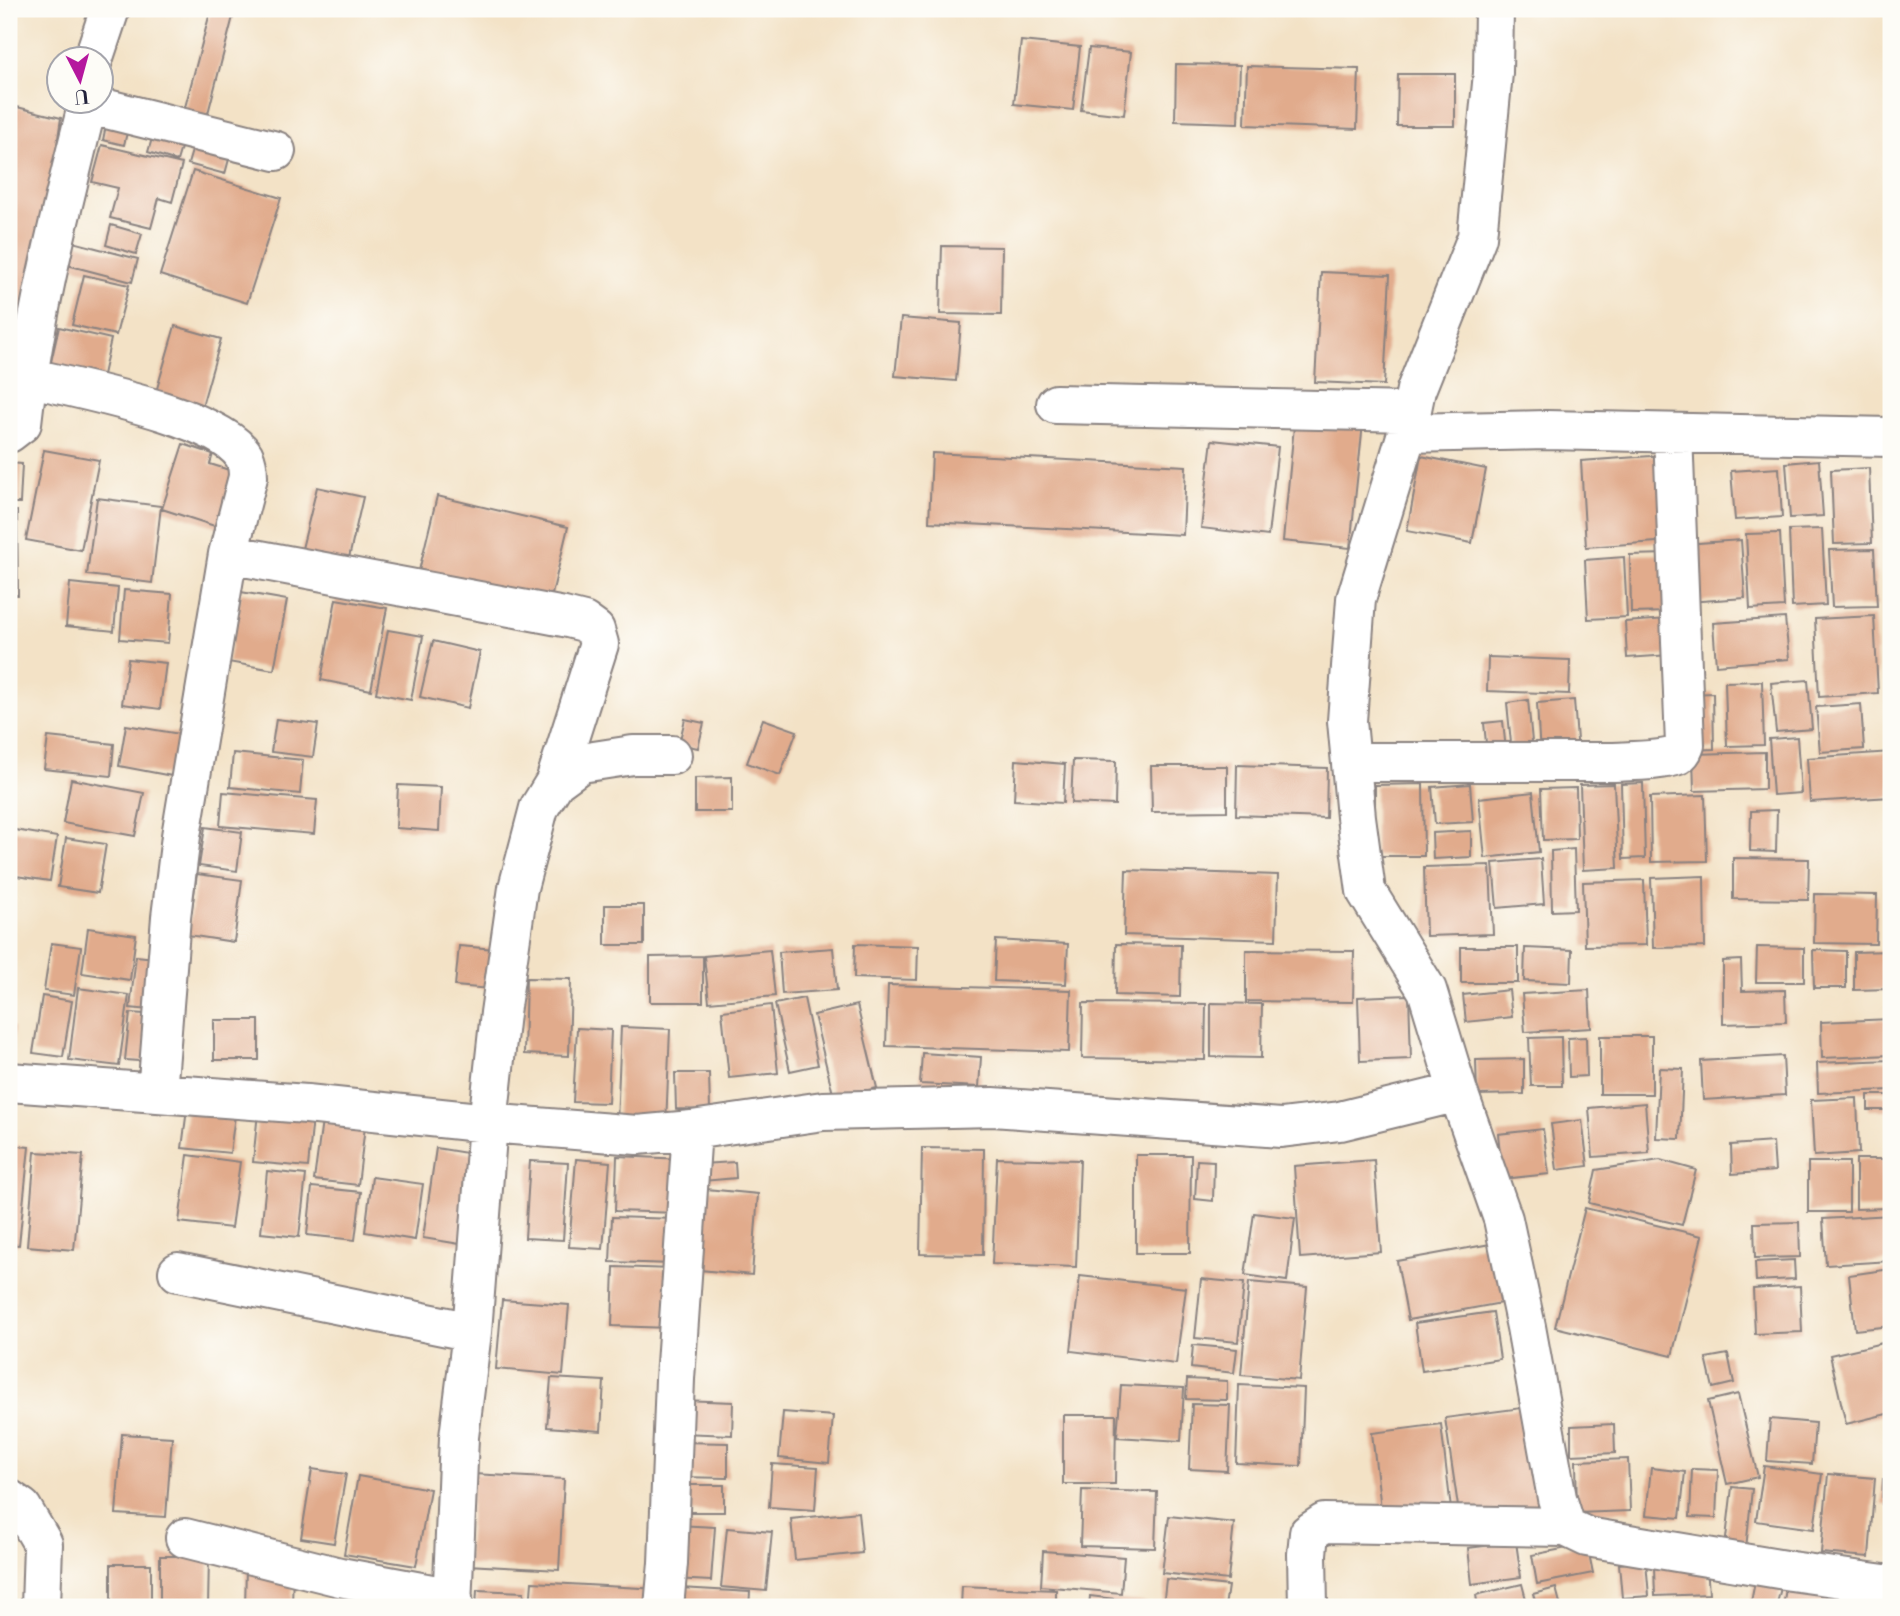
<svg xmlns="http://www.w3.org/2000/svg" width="1900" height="1616" viewBox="0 0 1900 1616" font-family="'Libre Bodoni',serif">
  <rect width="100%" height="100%" fill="#fdfcf7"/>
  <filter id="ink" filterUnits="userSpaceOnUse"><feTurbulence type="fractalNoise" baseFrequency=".0143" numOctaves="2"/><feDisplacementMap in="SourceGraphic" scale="14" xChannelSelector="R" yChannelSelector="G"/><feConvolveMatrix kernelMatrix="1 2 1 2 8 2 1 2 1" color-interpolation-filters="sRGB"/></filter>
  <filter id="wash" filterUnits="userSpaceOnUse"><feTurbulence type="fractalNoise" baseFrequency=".00686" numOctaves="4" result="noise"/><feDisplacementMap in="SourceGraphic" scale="28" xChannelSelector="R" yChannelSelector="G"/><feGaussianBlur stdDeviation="1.57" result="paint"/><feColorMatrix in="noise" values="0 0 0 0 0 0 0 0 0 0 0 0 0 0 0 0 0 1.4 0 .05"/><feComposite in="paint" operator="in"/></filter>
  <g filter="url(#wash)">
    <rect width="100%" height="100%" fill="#f3e2c6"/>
    <g id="blocks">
      <path fill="#e1ab8c" d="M211,9h24l-28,108 -23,-6z
        M1021,41l59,6 -7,63 -59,-6z
        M1089,48l42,4 -7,63 -43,-5z
        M1176,64l64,1 -2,58 -63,-2z
        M1247,66l112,3 -2,60 -112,-4z
        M1398,74h57v52h-58z
        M9,105l52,13 -4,27h4l-38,225 -14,-2z
        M108,115l22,5 -6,25 -21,-5z
        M156,125l29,9 -8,27 -29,-9z
        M197,134l36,10 -8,30 -37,-10z
        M102,145l80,19 -10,38 -13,-4 -8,30 -41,-10 8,-30 -26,-6z
        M193,171l88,27 -34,105 -87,-28z
        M111,225l31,9 -6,20 -30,-9z
        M73,242l65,17 -6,23 -65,-17z
        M942,246l60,1 -1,68 -61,-1z
        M1321,272l69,3 -6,110 -69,-3z
        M84,275l45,10 -13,50 -44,-10z
        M901,318l60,5 -5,58 -61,-5z
        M175,326l46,13 -19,67 -46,-14z
        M59,327l52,12 -11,49 -52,-13z
        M1295,416l68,7 -13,125 -67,-7z
        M1212,440l66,7 -10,89 -67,-8z
        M183,444l30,10 -3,10 35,11 -18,55 -65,-21z
        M44,450l55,10 -18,90 -55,-10z
        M932,453l254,13 -3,69 -254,-13z
        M1665,455l6,86 -85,6 -5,-86z
        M1421,456l65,13 -14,74 -65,-12z
        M1819,460l4,56 -33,2 -4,-55z
        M9,463l13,1 -2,39h-11z
        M1779,468l3,49 -47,3 -4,-49z
        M1869,468l3,75 -38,1 -3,-74z
        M317,487l46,10 -17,74 -47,-10z
        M437,496l131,31 -19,80 -131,-32z
        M97,498l64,8 -9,77 -65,-8z
        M9,511h8l1,84h-9z
        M1822,529l4,76 -34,2 -3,-77z
        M1780,533l4,74 -34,2 -4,-75z
        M1741,540l4,58 -58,4 -3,-58z
        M1874,549l3,57 -45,1 -3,-57z
        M1668,554l1,58 -38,1 -1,-58z
        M1624,557l3,60 -39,2 -3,-59z
        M70,583l48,5 -4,43 -48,-5z
        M124,590l48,4 -4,49 -48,-4z
        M241,592l46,8 -13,70 -46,-8z
        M336,599l51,9 -16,82 -50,-10z
        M1874,616l4,77 -59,4 -4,-78z
        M1785,618l4,41 -73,6 -3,-42z
        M1668,619l2,36 -43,3 -2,-36z
        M388,630l35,6 -12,64 -35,-7z
        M433,641l47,11 -12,56 -48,-11z
        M1488,657l82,3 -1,34 -82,-3z
        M128,659l38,4 -6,46 -38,-5z
        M1808,680l4,49 -36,3 -5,-49z
        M1762,681l2,64 -37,1 -2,-64z
        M1713,693l1,56 -22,1 -2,-56z
        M1528,700l5,52 -21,1 -5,-50z
        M1574,700l4,54 -38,2 -3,-53z
        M1861,704l3,45 -44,3 -4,-45z
        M276,719l42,5 -5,33 -42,-5z
        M685,719l19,4 -6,25 -19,-4z
        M763,719l34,12 -17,44 -33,-12z
        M1503,721l3,30 -19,2 -3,-30z
        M126,725l54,9 -8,42 -53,-10z
        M48,737l66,7 -3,32 -67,-7z
        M1797,737l4,56 -28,2 -4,-56z
        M1765,752v37l-71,2 -1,-37z
        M1891,752v45l-81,5 -3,-44z
        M233,753l70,7 -3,34 -70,-7z
        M1016,760l49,4 -2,39 -49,-3z
        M1073,760l43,1 -1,44 -44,-2z
        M1237,765l90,3 -1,50 -90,-3z
        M1151,766h76v45l-75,1z
        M732,777v35h-37v-34z
        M71,779l73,14 -9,43 -72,-13z
        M1643,783l2,75 -22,1 -2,-75z
        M1423,784l1,72h-49v-71z
        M1470,784l3,38 -38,2 -3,-37z
        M1614,784l4,84 -35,2 -3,-85z
        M398,785l43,2 -2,44 -43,-3z
        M1576,788l1,51 -34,1 -2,-51z
        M223,792l94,8 -3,34 -94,-8z
        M1533,792l6,60 -54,6 -6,-60z
        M1705,795l2,66 -56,1 -1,-65z
        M1777,810l-1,42 -26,-1 1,-40z
        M205,827l37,5 -5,39 -38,-5z
        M9,829l48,8 -7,44 -41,-6z
        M1471,831v26l-38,2 -1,-26z
        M66,838l40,6 -8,49 -40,-6z
        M1574,849l2,61 -24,1 -1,-60z
        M1733,858l76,1 -1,41 -75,-1z
        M1541,859l3,45 -47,4 -4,-45z
        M1490,865l3,69 -67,2 -2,-69z
        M1126,870l152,5 -2,65 -152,-5z
        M197,874l45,6 -8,62 -46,-7z
        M1704,876l1,71 -52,1 -2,-70z
        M1644,880l2,65 -61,1 -2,-64z
        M1815,894l62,1 -1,49 -62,-1z
        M605,905h39v40h-39z
        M88,928l48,7 -6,45 -48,-7z
        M996,940l72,4 -2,40 -72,-3z
        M51,943l30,4 -7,48 -30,-4z
        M855,944l63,2 -1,34 -63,-2z
        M1116,944l65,1 -1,52 -65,-2z
        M459,946l36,3 -4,40 -36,-3z
        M1461,947h57v36h-57z
        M1757,947l47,1v34h-48z
        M833,948l4,42 -55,4 -3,-42z
        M1525,948l47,2 -1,33 -47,-2z
        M770,950l5,46 -66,6 -5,-46z
        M1246,950l108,1 -1,51 -107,-1z
        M1813,950l33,1v37h-32z
        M1891,951v38l-37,1v-38z
        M136,956l28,3 -5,52 -29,-3z
        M703,956v46h-53v-45z
        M1741,960l1,31 43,-1 1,32 -63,2v-63z
        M526,978l45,1 -2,77 -45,-2z
        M888,985l183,5 -2,62 -183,-6z
        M78,988l51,7 -10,71 -50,-6z
        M1509,990l3,27 -46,5 -3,-27z
        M1589,990l2,38 -66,4 -3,-38z
        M1409,995l2,64 -51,2 -2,-64z
        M42,996l30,5 -9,56 -30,-4z
        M804,998l14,67 -28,6 -15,-67z
        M1083,1003l123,1 -1,56 -123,-2z
        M1211,1003l51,1 -1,54 -50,-1z
        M771,1005l7,68 -49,5 -7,-67z
        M857,1005l20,83 -43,10 -20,-83z
        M130,1013l29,2 -6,47 -28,-2z
        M1891,1019v36l-69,3 -1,-36z
        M214,1020h45v40h-45z
        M9,1026l5,1 -3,30h-2z
        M621,1027l49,2 -4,96 -49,-2z
        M577,1028l34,2 -3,73 -35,-1z
        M1600,1036h52v58h-52z
        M1561,1037l1,49h-31l-2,-48z
        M1586,1037l1,39 -18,1 -1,-39z
        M922,1053l59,4 -2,30 -59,-3z
        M1783,1056l2,39 -82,5 -2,-39z
        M1524,1059v35l-47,1 -1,-35z
        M1891,1060v30l-73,3 -1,-30z
        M1659,1068l24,1 -3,70 -24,-1z
        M675,1073h34l1,37 -34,-1z
        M1868,1095h23v15h-23z
        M1857,1098l2,55 -45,3 -3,-56z
        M1645,1103l4,50 -56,4 -4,-49z
        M187,1109l48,6 -5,38 -48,-5z
        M258,1112l55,5 -5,50 -55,-5z
        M1582,1120l6,46 -31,4 -6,-46z
        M322,1121l43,5 -7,59 -44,-5z
        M1543,1129l6,45 -46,5 -5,-45z
        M1773,1142l2,29 -43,3 -1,-29z
        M9,1145l20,2 -10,98 -10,-1z
        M436,1148l37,6 -13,90 -37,-6z
        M922,1148l62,1 -1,106 -63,-1z
        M35,1152l48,3 -9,95 -47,-4z
        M188,1155l52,7 -9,66 -52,-6z
        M1136,1155h55l-1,98h-54z
        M617,1156l66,3 -3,54 -65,-2z
        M997,1158l83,2 -4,107 -84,-3z
        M576,1159l34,3 -7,87 -34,-2z
        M1856,1159h33v49l-33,1z
        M1197,1160l17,1 -1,40 -18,-2z
        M1374,1160l7,92 -81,6 -6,-92z
        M1660,1160l36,10 -14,55 -93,-22 7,-33z
        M530,1161l38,2 -5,77 -38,-2z
        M735,1162l1,16 -33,3 -2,-17z
        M1808,1162h41v50h-41z
        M267,1171l39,4 -7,62 -38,-4z
        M372,1177l51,7 -8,56 -50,-8z
        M312,1187l49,5 -6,48 -48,-5z
        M706,1189l52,5 -6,81 -52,-5z
        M1585,1208l117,28 -30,120 -117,-29z
        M1254,1213l41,5 -8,63 -42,-6z
        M1891,1215v46l-65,4 -3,-46z
        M612,1217l64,2 -2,45 -64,-2z
        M1799,1222l1,35 -45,1 -1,-35z
        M1496,1243l11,59 -99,18 -11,-59z
        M1794,1260l1,19 -39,2 -1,-19z
        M614,1267l58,2 -2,59 -58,-2z
        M1891,1269v57l-36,4 -6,-55z
        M1080,1276l106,12 -10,76 -105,-13z
        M1201,1279l43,4 -6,59 -43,-4z
        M1249,1282l58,5 -8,93 -58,-5z
        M1800,1286l2,46 -47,2 -2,-45z
        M502,1300l67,5 -6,70 -67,-6z
        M1493,1312l7,47 -78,12 -7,-48z
        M1891,1341v72l-45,11 -16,-69z
        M1193,1345l44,4 -3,24 -43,-5z
        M1728,1354l6,29 -21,5 -7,-30z
        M551,1378l53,3 -3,50 -54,-4z
        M1187,1379l40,2v19l-41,-1z
        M1121,1385l63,3 -3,53 -64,-4z
        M1239,1385l65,3 -3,78 -65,-3z
        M1738,1394l20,83 -31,7 -19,-83z
        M682,1400l51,2 -1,33 -51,-2z
        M1192,1404l38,1 -3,66 -38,-2z
        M1529,1407l14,101 -83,12 -15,-102z
        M783,1412l50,4 -4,47 -50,-5z
        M1063,1415h53l-1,69h-52z
        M1770,1419l45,4 -3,41 -45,-3z
        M1441,1424l10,85 -69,8 -10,-84z
        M1614,1424l1,29 -44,2v-29z
        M122,1434l50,3 -6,80 -50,-3z
        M680,1442l48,1v35l-49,-1z
        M1628,1459l2,52 -53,2 -1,-52z
        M772,1464l46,3 -3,43 -46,-3z
        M1764,1466l58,8 -8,55 -58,-8z
        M1651,1468l34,4 -5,46 -34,-3z
        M312,1469l34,5 -12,69 -33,-5z
        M1692,1469l26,1 -2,48 -26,-1z
        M473,1474l91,5 -5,91 -92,-5z
        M1828,1474l47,4 -6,79 -48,-4z
        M358,1476l72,13 -14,77 -72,-12z
        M1883,1479h8v25h-9z
        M684,1485h40v27h-40z
        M1732,1487l20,2 -6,60 -21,-2z
        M1082,1490l75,2 -2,56 -75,-2z
        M858,1512l4,41 -67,7 -4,-41z
        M1169,1516l65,7 -6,57 -66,-7z
        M677,1525l38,2 -4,54 -37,-2z
        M727,1528l45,4 -6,59 -45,-4z
        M1516,1542l5,35 -49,7 -4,-36z
        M1587,1544l6,29 -56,11 -5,-29z
        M1043,1551l81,6 -3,36 -80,-7z
        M160,1556h49l-1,51h-48z
        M1646,1561l3,35 -27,2 -3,-34z
        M111,1564h40v43h-40z
        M1707,1565l2,29 -54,2 -1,-29z
        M246,1568l47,1 -1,38h-47z
        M1166,1579l62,7 -3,21h-62z
        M532,1582l127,7 -1,18h-128z
        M1755,1582l26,6 -5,19h-26z
        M1522,1584l6,23h-50l-2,-12z
        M962,1586l94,4v17h-95z
        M680,1588l70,4 -1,15h-70z
        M1556,1588l5,19h-24l-4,-13z
        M1786,1588l50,9 -2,10h-51z
        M477,1590l47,2 -1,15h-47z
        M1090,1596l57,7v4h-58z"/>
    </g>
  </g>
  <g filter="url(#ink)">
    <use href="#blocks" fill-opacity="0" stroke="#8a8280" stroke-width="2"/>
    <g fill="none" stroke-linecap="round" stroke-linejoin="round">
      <g stroke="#8a8280" stroke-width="42">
        <path id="minor" d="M1494,9l-1,64 -16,164 -61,153 -9,43 -51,166 -9,122 9,96 10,74 61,99 31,102 45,127 23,108 31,171 9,29 21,10 204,34 100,14
          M93,60l17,-51
          M89,102l6,4 181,45
          M28,377c47,12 191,38 216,79 3,6 4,14 4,21l-20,77 -47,282 -10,81 -14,176
          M1056,404l355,8
          M9,433l13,-10c12,-108 40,-215 66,-321
          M1407,433l139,-3 345,7
          M228,554l336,63 20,5 11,8 4,14 -44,138
          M1351,762h261c16,-1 52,-1 66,-7 5,-3 5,-5 7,-10l-12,-312
          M9,1082l298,22 181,19 149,12 55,-5 131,-19 170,-4 288,21 59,-7 118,-29
          M178,1272l294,60
          M9,1499l13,9 21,36 -2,63
          M185,1538l155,39 113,21
          M452,1607l7,-170 13,-105 16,-209 12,-110 18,-125 21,-80 16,-26 26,-19 52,-8h39
          M664,1607l4,-44 7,-184 17,-249
          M1308,1607l-1,-53 2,-21 15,-10 242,4"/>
      </g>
      <use href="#minor" stroke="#fff" stroke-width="38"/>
    </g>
  </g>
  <rect width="1900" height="1616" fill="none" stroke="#fdfcf7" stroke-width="35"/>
  <g transform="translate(80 80) rotate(174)"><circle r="33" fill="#fdfcf7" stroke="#a5a5ac" stroke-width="2"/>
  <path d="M0-5L12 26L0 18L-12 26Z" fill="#b5179e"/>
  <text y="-10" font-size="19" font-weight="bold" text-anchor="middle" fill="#22223b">U</text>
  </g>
</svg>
